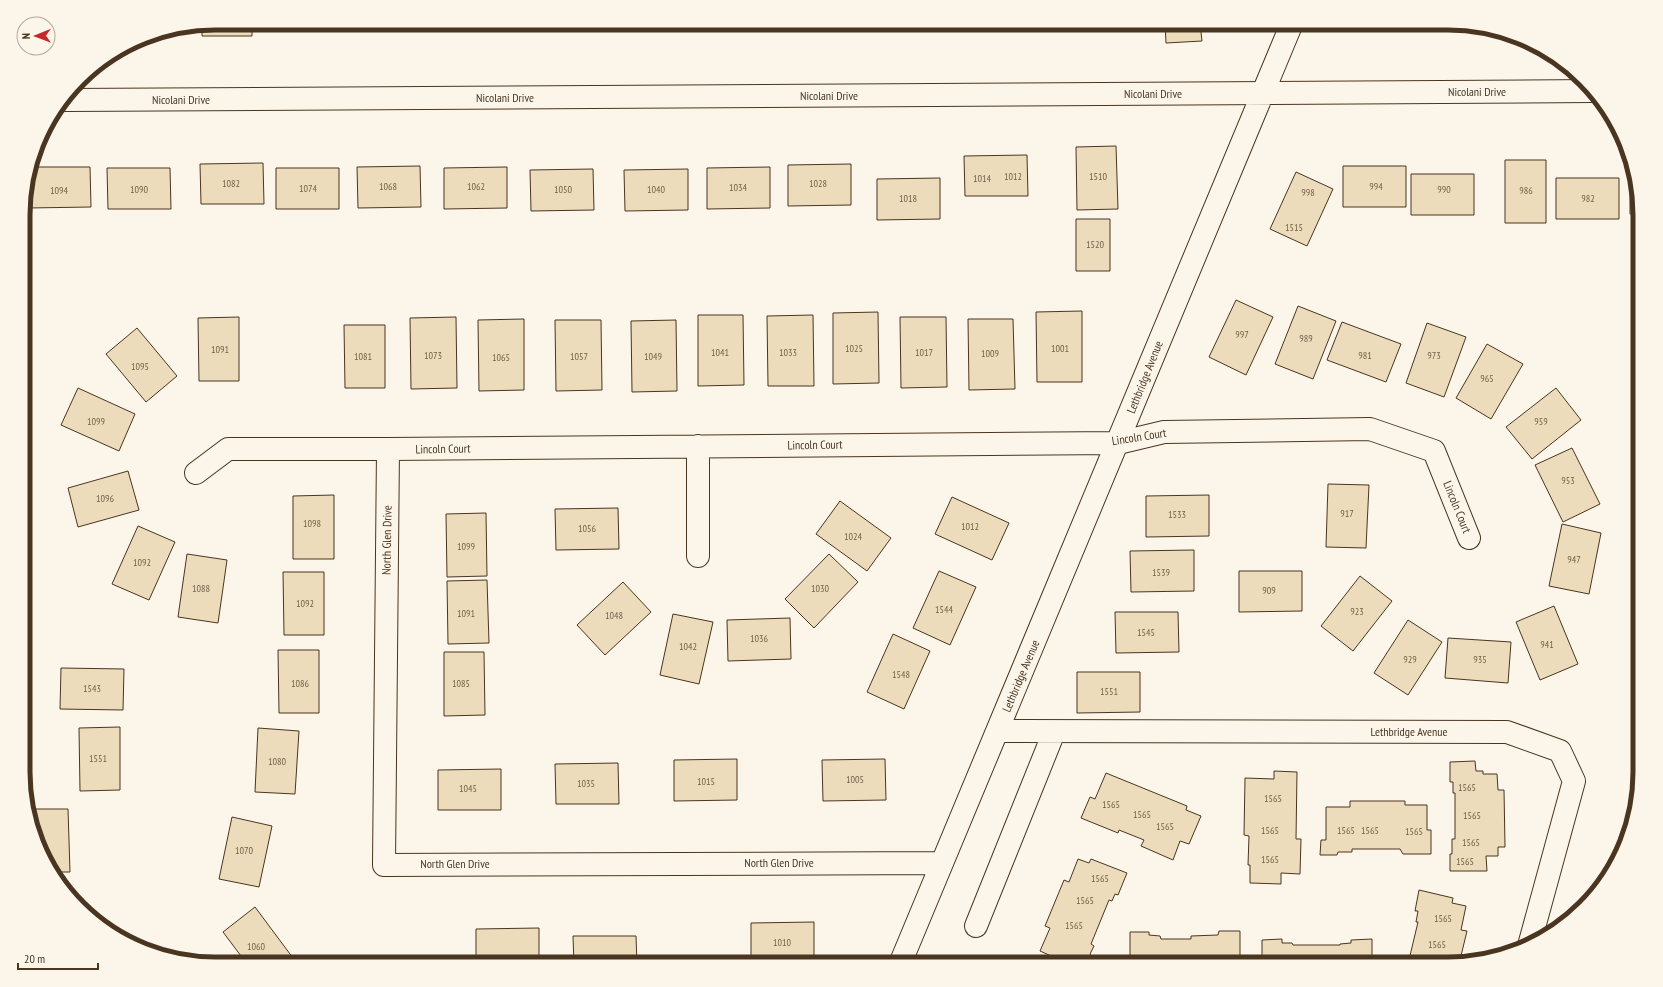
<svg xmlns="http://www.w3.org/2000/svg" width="1663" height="987" viewBox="0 0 1663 987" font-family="'PT Sans Narrow',sans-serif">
  <rect width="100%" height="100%" fill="#fbf6e9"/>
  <path fill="#ecdcbc" stroke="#4a3520" d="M215,23h37v13h-50v-10z
    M366,23h63v5l-63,1z
    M449,23h63v6l-63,1z
    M1165,23h35l2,18 -36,2z
    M178,30v4l-21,1z
    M1116,146l2,63 -41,1 -1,-63z
    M1027,155l1,41h-63l-1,-40z
    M1505,160h41v63h-41z
    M263,163l1,41h-63l-1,-40z
    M851,164v41l-63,1v-41z
    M420,166l1,41 -63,1 -1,-41z
    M1343,166h63v41h-63z
    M32,167h58l1,40 -63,1v-27z
    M507,167v41l-63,1v-41z
    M770,167v41l-63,1v-41z
    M107,168h63l1,41h-63z
    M276,168h63v41h-63z
    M593,169l1,41 -63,1 -1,-41z
    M688,169v41l-63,1 -1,-41z
    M1296,172l37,17 -26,57 -37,-17z
    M1630,173l10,30v11h-10z
    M1411,174h63v41h-63z
    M940,178v41l-63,1v-41z
    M1556,178h63v41h-63z
    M1076,219h34v52h-34z
    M1236,300l37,17 -27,58 -37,-18z
    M1298,306l38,15 -23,58 -38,-15z
    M1082,311v71h-45l-1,-70z
    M878,312l1,71 -46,1v-71z
    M698,315h45l1,70 -46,1z
    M813,315l1,71h-46l-1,-70z
    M239,317v64h-40l-1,-63z
    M456,317l1,71 -46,1 -1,-71z
    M900,317h46l1,70 -46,1z
    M524,319v71l-45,1 -1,-71z
    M968,319h45l2,70 -46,1z
    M555,320h46l1,70 -46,1z
    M676,320l1,71 -45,1 -1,-71z
    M1342,322l59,22 -15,38 -59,-22z
    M1427,323l39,14 -22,60 -38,-14z
    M344,325h41v63h-40z
    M137,328l40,48 -31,26 -40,-48z
    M1487,344l36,20 -32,55 -35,-21z
    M78,388l57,26 -16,37 -58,-26z
    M1556,388l25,32 -49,39 -26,-32z
    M1572,448l28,56 -37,18 -28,-57z
    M128,471l11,39 -61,17 -10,-39z
    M1328,484l41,1 -3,63 -40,-1z
    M334,495v64h-41v-63z
    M1209,495v41l-63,1v-41z
    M952,497l57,26 -17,37 -57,-26z
    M840,501l51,37 -24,33 -51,-37z
    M618,508l1,41 -63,1 -1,-41z
    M486,513l1,63 -40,1 -1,-63z
    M1562,524l39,9 -12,61 -40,-8z
    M138,526l37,16 -26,58 -37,-16z
    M1194,550v41l-63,1 -1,-41z
    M187,554l40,6 -9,63 -40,-6z
    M829,554l29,28 -44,46 -29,-29z
    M939,571l37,16 -26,58 -37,-17z
    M1239,571h63v40l-63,1z
    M283,572h41v63h-40z
    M1360,576l32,25 -39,50 -32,-25z
    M487,580l2,63 -41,1 -1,-63z
    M623,582l28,30 -46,43 -28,-30z
    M1554,606l24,58 -38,16 -24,-58z
    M1115,612h63l1,40 -63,1z
    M673,614l40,8 -14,62 -39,-9z
    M790,618l1,41 -63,2 -1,-41z
    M1408,620l34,22 -34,53 -34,-22z
    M893,634l37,17 -26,58 -37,-17z
    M1448,638l63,4 -3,41 -63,-5z
    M278,650h41v63h-40z
    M444,652h40l1,63 -41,1z
    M61,668l63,1 -1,41 -63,-1z
    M1077,672h63v40l-63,1z
    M120,727v63l-40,1 -1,-63z
    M258,728l41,3 -4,63 -40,-2z
    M737,759v41l-63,1v-41z
    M885,759l1,41 -63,1 -1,-41z
    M1475,761l1,10h7v3h14l1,16h6l1,57h-7v9h-12l1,15h-37v-17h2v-15h3v-46h-2v-11h-3v-20z
    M618,763l1,41h-63l-1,-40z
    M501,769v41h-63v-40z
    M1274,771l23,1 -1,67h5l-1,35 -19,-1v11l-31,-1v-18h-2l1,-29 -5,-1 1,-57 29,1z
    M1106,773l81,33 -1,4 15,6 -12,28 -9,-3 -7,19 -32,-14 3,-6 -25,-10 -1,3 -37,-15 9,-21 5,2z
    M1350,801h55v4h22v25h4v24h-28l-3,-5h-48v3h-14l-1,3h-17l1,-15h5v-33h24z
    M29,809h39l2,63h-17z
    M232,817l40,9 -13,61 -40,-8z
    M1078,859l11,4 2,-4 36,14 -9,22 -3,-1 -3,7 -3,-1 -18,44 3,2 -4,8 2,2 -3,8h-20l-29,-13 10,-23 -5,-2 19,-46 5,2z
    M1419,890l34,8 -1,5 14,3 -5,24 6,1 -8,33h-51l10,-42h-2l2,-11h-3z
    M255,907l38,51 -8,6h-38l-24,-32z
    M814,922v41h-63v-40z
    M539,928v36h-63v-35z
    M1219,931h21v33h-105v-6h-5v-26h19v3l11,1 1,3h30v-3l27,-1z
    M573,936h63l1,28h-63z
    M1282,939v4h10l1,2h47v-1l11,-1v-3l21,-1v25h-110v-24z
    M427,958v6h-63v-5z"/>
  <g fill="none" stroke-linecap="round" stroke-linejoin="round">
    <g stroke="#4a3520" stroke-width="24">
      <path id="minor" d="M66,100l1527,-9
        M698,446v110
        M388,449l-4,416 558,-2
        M196,473l32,-24h160l730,-6 46,-11 206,-3 64,22 35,87
        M998,731l509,1 53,19 14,30 -44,161
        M976,926l78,-194
        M900,964l392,-941"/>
    </g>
    <use href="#minor" stroke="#fbf6e9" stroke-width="22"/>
  </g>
  <g text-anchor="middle" stroke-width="3" stroke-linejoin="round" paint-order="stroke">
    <g font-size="10" fill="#725f47">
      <text x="1013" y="180">1012</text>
      <text x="1098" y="180">1510</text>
      <text x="982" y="182">1014</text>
      <text x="231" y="187">1082</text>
      <text x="818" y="187">1028</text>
      <text x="388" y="190">1068</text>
      <text x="476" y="190">1062</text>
      <text x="1376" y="190">994</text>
      <text x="738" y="191">1034</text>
      <text x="308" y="192">1074</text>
      <text x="139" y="193">1090</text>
      <text x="563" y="193">1050</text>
      <text x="656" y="193">1040</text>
      <text x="1444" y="193">990</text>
      <text x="59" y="194">1094</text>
      <text x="1526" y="194">986</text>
      <text x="1308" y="196">998</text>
      <text x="908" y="202">1018</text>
      <text x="1588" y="202">982</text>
      <text x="1294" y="231">1515</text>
      <text x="1095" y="248">1520</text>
      <text x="1242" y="338">997</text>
      <text x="1306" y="342">989</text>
      <text x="854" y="352">1025</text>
      <text x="1060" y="352">1001</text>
      <text x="220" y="353">1091</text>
      <text x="720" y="356">1041</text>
      <text x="788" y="356">1033</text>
      <text x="924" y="356">1017</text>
      <text x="990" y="357">1009</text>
      <text x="433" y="359">1073</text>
      <text x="1365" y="359">981</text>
      <text x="1434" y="359">973</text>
      <text x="363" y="360">1081</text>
      <text x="579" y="360">1057</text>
      <text x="653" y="360">1049</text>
      <text x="501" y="361">1065</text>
      <text x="140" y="370">1095</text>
      <text x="1487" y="382">965</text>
      <text x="96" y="425">1099</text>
      <text x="1541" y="425">959</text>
      <text x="1568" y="484">953</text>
      <text x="105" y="502">1096</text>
      <text x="1347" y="517">917</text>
      <text x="1177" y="518">1533</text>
      <text x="312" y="527">1098</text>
      <text x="970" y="530">1012</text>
      <text x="587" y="532">1056</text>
      <text x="853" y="540">1024</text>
      <text x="466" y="550">1099</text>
      <text x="1574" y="563">947</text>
      <text x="142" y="566">1092</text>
      <text x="1161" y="576">1539</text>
      <text x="201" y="592">1088</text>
      <text x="820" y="592">1030</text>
      <text x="1269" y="594">909</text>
      <text x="305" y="607">1092</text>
      <text x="944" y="613">1544</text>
      <text x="1357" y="615">923</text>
      <text x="466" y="617">1091</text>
      <text x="614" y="619">1048</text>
      <text x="1146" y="636">1545</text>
      <text x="759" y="642">1036</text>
      <text x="1547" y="648">941</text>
      <text x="688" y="650">1042</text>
      <text x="1410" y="663">929</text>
      <text x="1480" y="663">935</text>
      <text x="901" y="678">1548</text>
      <text x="300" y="687">1086</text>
      <text x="461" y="687">1085</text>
      <text x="92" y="692">1543</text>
      <text x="1109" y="695">1551</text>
      <text x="98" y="762">1551</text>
      <text x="277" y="765">1080</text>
      <text x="855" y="783">1005</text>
      <text x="706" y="785">1015</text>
      <text x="586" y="787">1035</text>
      <text x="1467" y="791">1565</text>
      <text x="468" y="792">1045</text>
      <text x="1273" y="802">1565</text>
      <text x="1111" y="808">1565</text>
      <text x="1142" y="818">1565</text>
      <text x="1472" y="819">1565</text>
      <text x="1165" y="830">1565</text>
      <text x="1270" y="834">1565</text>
      <text x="1346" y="834">1565</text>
      <text x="1370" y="834">1565</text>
      <text x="1414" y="835">1565</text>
      <text x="1471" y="846">1565</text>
      <text x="244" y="854">1070</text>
      <text x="1270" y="863">1565</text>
      <text x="1465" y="865">1565</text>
      <text x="1100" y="882">1565</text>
      <text x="1085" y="904">1565</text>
      <text x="1443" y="922">1565</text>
      <text x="1074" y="929">1565</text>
      <text x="782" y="946">1010</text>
      <text x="1437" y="948">1565</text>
      <text x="256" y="950">1060</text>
    </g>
    <g font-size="12" fill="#4a3520" stroke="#fbf6e9">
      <text x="1477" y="96">Nicolani Drive</text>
      <text x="1153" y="98">Nicolani Drive</text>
      <text x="829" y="100">Nicolani Drive</text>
      <text x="505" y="102">Nicolani Drive</text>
      <text x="181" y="104">Nicolani Drive</text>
      <text transform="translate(1145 377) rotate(-68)" y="4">Lethbridge Avenue</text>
      <text transform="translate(1139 437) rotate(-9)" y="4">Lincoln Court</text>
      <text transform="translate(815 445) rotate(-1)" y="4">Lincoln Court</text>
      <text transform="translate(443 449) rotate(-1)" y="4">Lincoln Court</text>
      <text transform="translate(1457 507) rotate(68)" y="4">Lincoln Court</text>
      <text transform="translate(387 540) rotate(-89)" y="4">North Glen Drive</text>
      <text transform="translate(1021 676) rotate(-67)" y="4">Lethbridge Avenue</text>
      <text x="1409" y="736">Lethbridge Avenue</text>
      <text x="779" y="867">North Glen Drive</text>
      <text x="455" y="868">North Glen Drive</text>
    </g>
  </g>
  <path d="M0 0H1663V987H0ZM215 30H1448A185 185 0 0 1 1633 215V772A185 185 0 0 1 1448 957H215A185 185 0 0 1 30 772V215A185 185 0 0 1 215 30Z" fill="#fbf6e9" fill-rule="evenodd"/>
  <path fill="none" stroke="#4a3520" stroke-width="5" d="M215 30H1448A185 185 0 0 1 1633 215V772A185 185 0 0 1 1448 957H215A185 185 0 0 1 30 772V215A185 185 0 0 1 215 30Z"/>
  <g transform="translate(36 36) rotate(269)"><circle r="19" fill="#fbf6e9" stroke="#b4a999"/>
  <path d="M0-3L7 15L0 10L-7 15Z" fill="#c62828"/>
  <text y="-6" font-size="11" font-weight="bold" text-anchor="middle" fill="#4a3520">N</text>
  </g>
  <path d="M18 963v6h80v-6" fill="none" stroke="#4a3520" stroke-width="2"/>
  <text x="24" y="963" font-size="12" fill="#4a3520" stroke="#fbf6e9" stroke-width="3" paint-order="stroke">20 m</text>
</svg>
